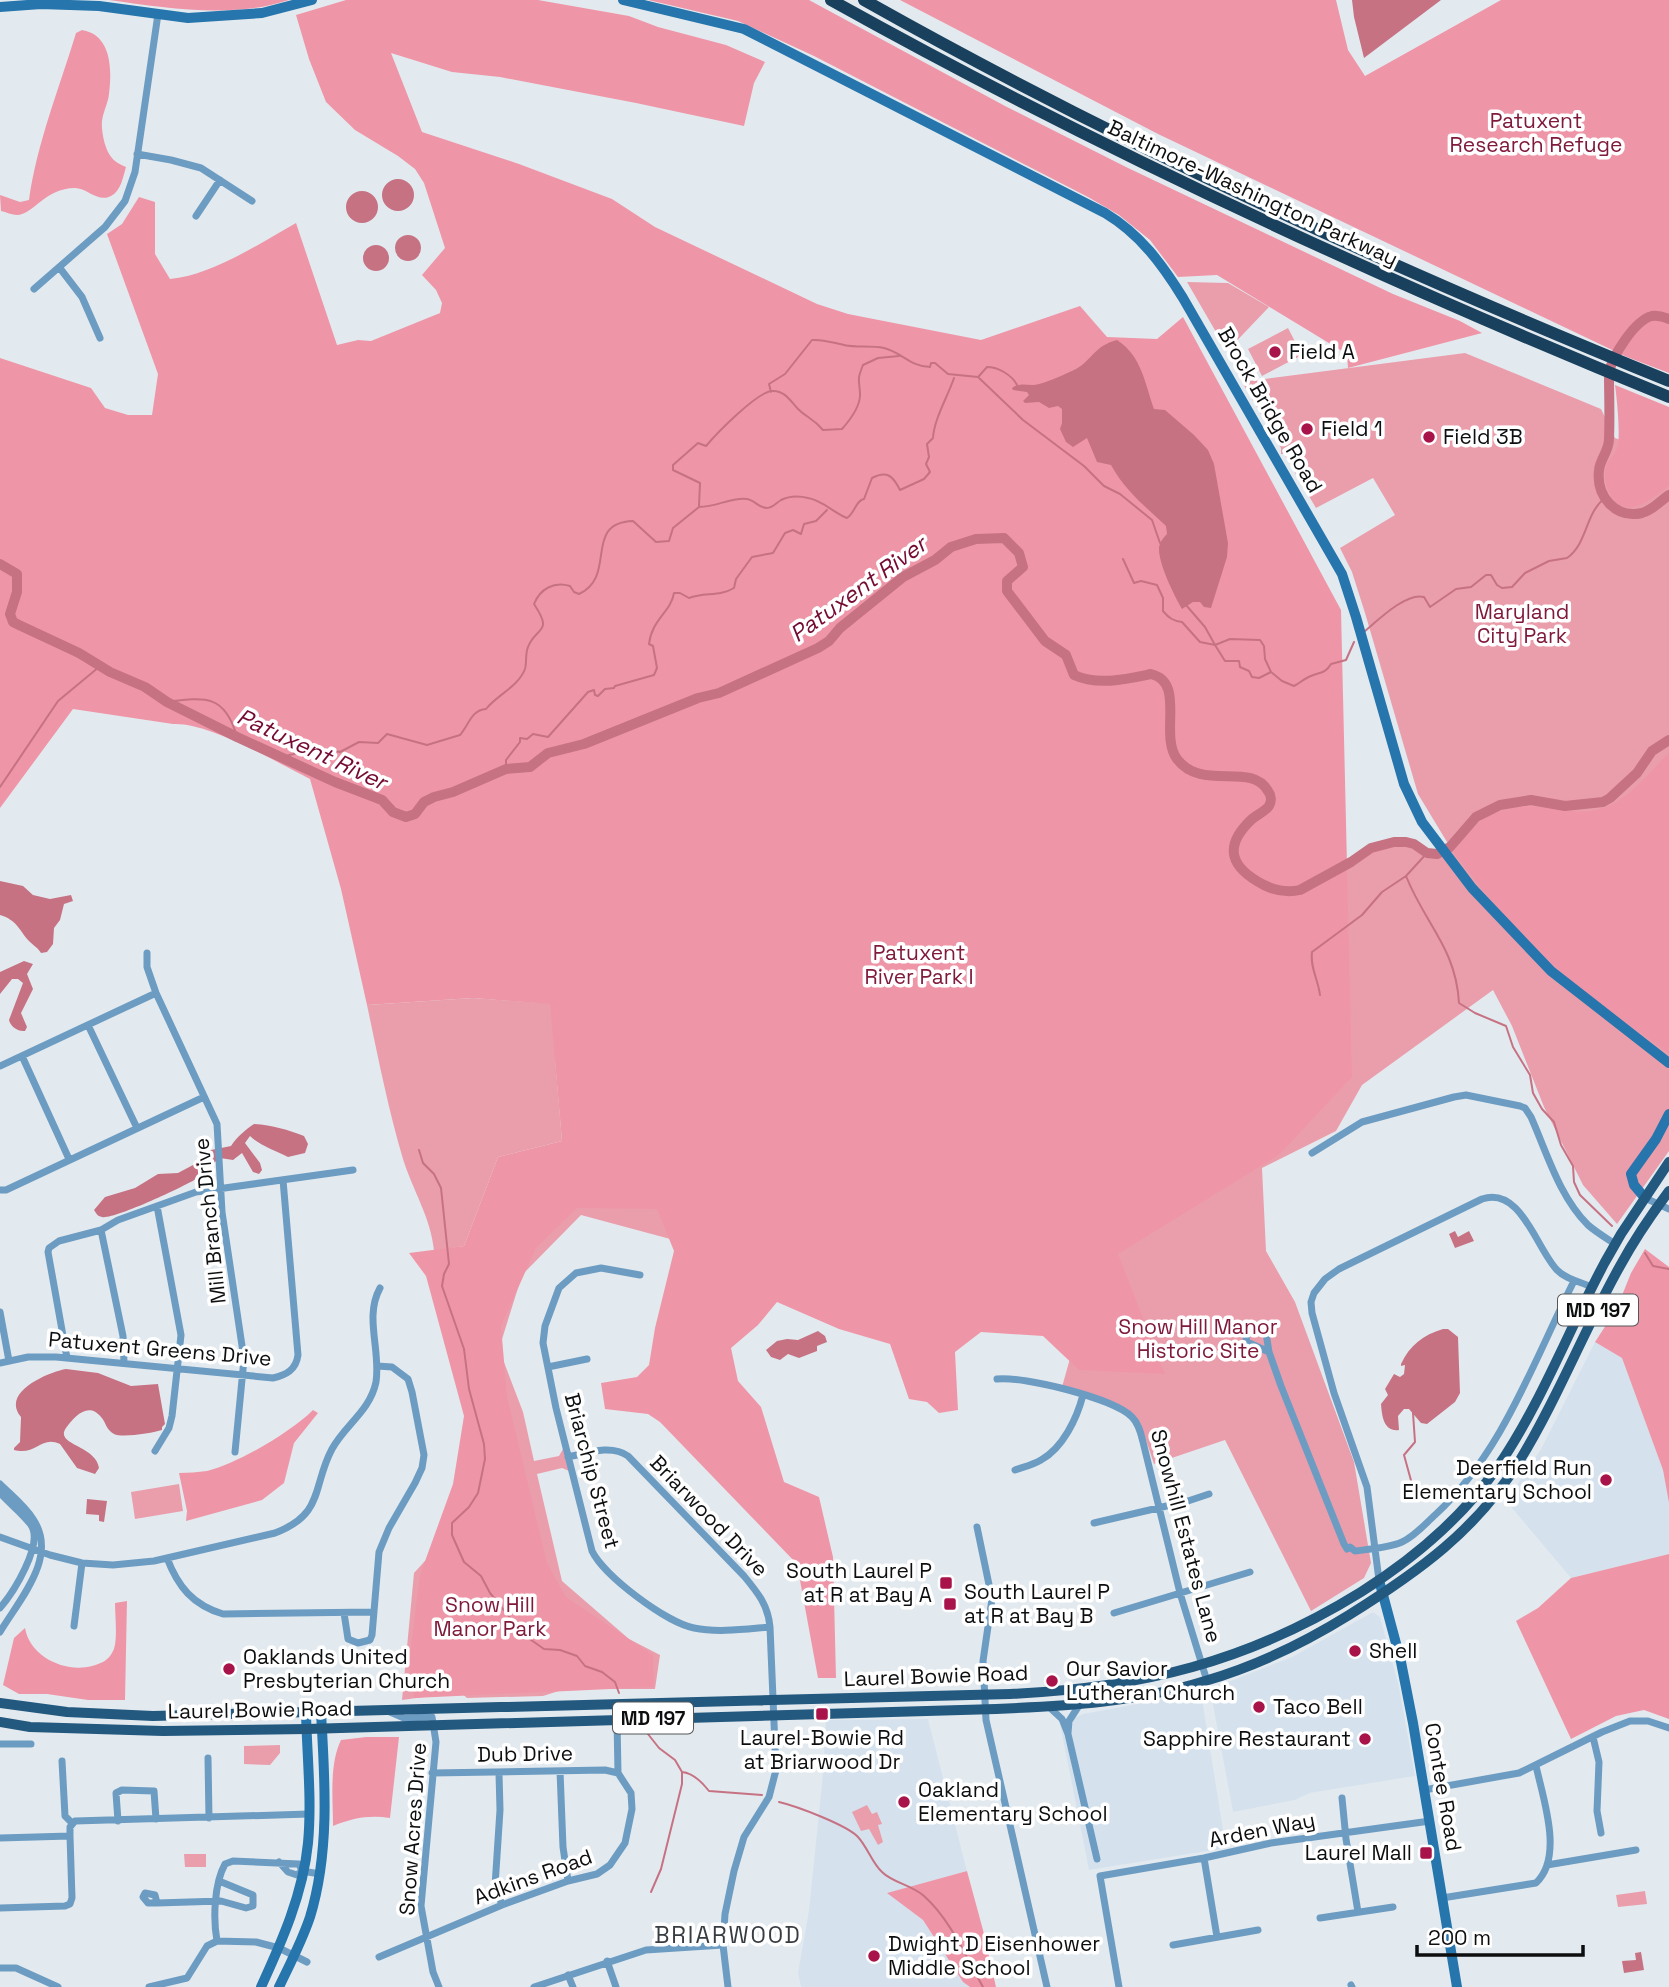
<svg xmlns="http://www.w3.org/2000/svg" width="1669" height="1987" viewBox="0 0 1669 1987" font-family="'Space Grotesk',sans-serif">
  <rect width="100%" height="100%" fill="#e3eaef"/>
  <path fill="#d5e2ee" d="M1595,1342l27,16 41,112 6,33v51l-98,24 -65,-77 35,-52z
    M1373,1612l7,5 19,70 16,89 -105,17 -15,7 -62,12 -23,-123 82,-32z
    M1201,1692l25,156 -137,22 -29,-146 23,-10z
    M928,1719l39,152 -79,22 35,27 40,62 7,5h-169l-3,-14 11,-63 14,-137 3,-53z"/>
  <path fill="#ea9eac" d="M1187,282l41,1 41,24 -42,44z
    M1288,328l14,27 -40,21 -14,-27z
    M1465,353l136,56 14,29 54,20v693l-52,73 -34,-39 -39,-78 -32,-81 -19,-36 -131,95 -26,46 -74,37 4,83 29,51 59,160 17,101 -7,15 -53,33 -86,-171 -71,24 -10,-30 -19,-22 -63,-25 14,-50 -179,-37 -316,-85 -59,60 -23,74 24,63 11,49 25,-5 4,-7 6,22 -7,-3 -25,6 25,107 67,58 31,16 -5,34h-90l-22,7 -76,2 -7,-6 -58,8 12,-127 80,-88 -39,-177 128,-130 -28,-120 7,83 -64,16 -34,89 -30,5c-3,-33 -21,-60 -31,-92 -15,-51 -25,-102 -36,-154l106,-7 70,5 799,-137c22,-10 44,-32 72,-23 7,3 11,9 19,12l17,-8 -32,-53 -53,-181 -13,-41 -12,-24 55,-33 -22,-37 -57,30 -32,-54h-3v-6l-39,-66z
    M179,1484l4,27 -48,8 -4,-27z
    M280,1745v8l-10,12 -26,-1v-18z
    M867,1805l5,9 5,-2 5,12 -4,1 5,17 -5,3 -9,-16 -8,2 -9,-19z
    M184,1854h22v13h-21z
    M1645,1891l2,13 -29,3 -2,-12z"/>
  <path fill="#ee96a7" d="M109,0h180c-57,19 -122,8 -180,0z
    M346,0h192l91,16 29,11 68,18 39,17 -11,21 -10,43 -108,-23 -136,-26 -48,-5 -61,-19 31,79 97,32 93,35 43,28 162,77 31,10 133,26 99,-34 27,31 50,2 26,-22 158,293 11,467 -73,78 -161,99 47,120 -86,-4 -36,-34 -62,-4 -26,20 3,58 -19,3 -12,-11 -18,-3 -19,-55 -51,-15 -62,-27 -19,23 -27,23 7,33 23,26 23,75 35,15 14,60 3,121h-18l-21,-114 -137,-142 -12,-8 -43,-5 -4,-26 36,-6 12,-12 6,-37 19,-77 -17,-42 -80,-1 -41,40 -35,78 6,70 40,167 19,34 87,58 1,32 -240,11 -5,-36 11,-87 33,-91 11,-68 -38,-140 -17,-23 55,-7 34,-89 64,-16 -12,-137 -77,-6 -106,7 -26,-116 -31,-110c-34,-17 -101,-57 -137,-55l-100,-15 -73,99v-450l91,30 14,20 23,7h24l6,-41 -51,-140 15,-10 17,-27 16,5v52l15,25c42,-4 89,-35 126,-56l41,122 21,-5 13,1 69,-28 2,-10 -6,-13 -14,-15 23,-27 -21,-65 -9,-14 -17,-13 -43,-26 -29,-28 -17,-43 -13,-44z
    M648,0h161l196,106 121,61 267,127 67,27 22,12 -134,35 -1,-14 -130,-79 -39,2 -28,-37 -31,-25 -31,-18 -274,-141 -76,-35z
    M900,0h436l12,50 17,26 136,-76h168v373l-42,-16 -469,-223z
    M82,30c30,5 30,40 27,64 -1,9 -6,18 -7,27 -1,10 3,30 10,37 3,4 9,7 14,9 -3,10 -5,24 -15,29 -13,7 -24,-8 -36,-8 -30,0 -42,27 -58,27 -5,0 -11,-3 -16,-4l-1,-16 20,7 9,-2c8,-57 30,-111 47,-167z
    M1615,385l54,22v79c-16,12 -43,36 -59,9 -4,-8 -6,-18 -5,-26 2,-9 11,-15 13,-24 2,-15 -1,-45 -3,-60z
    M1669,753v301c-36,-27 -75,-52 -108,-82 -40,-36 -76,-77 -108,-120 8,-9 16,-22 25,-29 17,-14 45,-19 67,-16 24,3 39,9 63,-1 24,-10 43,-36 61,-53z
    M1645,1249l24,18v236l-6,-33 -41,-112 -27,-16 22,-34 14,-35z
    M313,1410l5,3 -24,30 -10,40 -22,17 -76,21 1,-10 -8,-38c9,0 19,-1 28,-2 30,-7 84,-39 106,-61z
    M1669,1554v165l-25,-9 -28,6 -45,23 -55,-118 22,-13 33,-30z
    M127,1601l-2,99h-37l-41,-6h-28l-16,-9 11,-47 11,-10c5,29 40,45 67,38 10,-3 16,-5 21,-15 5,-9 2,-36 2,-48z
    M366,1737h33l-9,81c-21,-3 -37,0 -57,8 0,-27 -4,-61 8,-86z
    M967,1871l16,59 13,57h-26l-7,-5 -40,-62 -36,-27z"/>
  <path fill="#c67283" d="M1352,0h89l-77,58 -10,-41z
    M382 195a16 16 0 1 1 32 0a16 16 0 1 1-32 0Z
    M346 207a16 16 0 1 1 32 0a16 16 0 1 1-32 0Z
    M395 248a13 13 0 1 1 26 0a13 13 0 1 1-26 0Z
    M363 258a13 13 0 1 1 26 0a13 13 0 1 1-26 0Z
    M1117,340c25,16 28,44 37,69l11,1 29,25 14,15 6,14 14,79 -1,14 -16,51 -7,-1 -4,-5h-7l-11,7c-8,-14 -23,-44 -23,-60 0,-6 4,-11 8,-15l-1,-8c-22,-21 -40,-34 -55,-61l-14,-3 -10,-24 -14,9 -7,-5 -6,-13 2,-6v-14l-4,-3 -9,2 -10,-6 -14,1 -2,-2 6,-6 -2,-3 -14,-2 -1,-2c10,-7 17,-1 27,-4 12,-3 26,-10 37,-15 16,-9 18,-23 41,-29z
    M0,881l23,5 10,9 17,4 21,-4 2,6 -9,3 -4,16 -6,8 -1,16 -6,8 -6,1c-3,-5 -7,-7 -12,-12 -10,-11 -12,-21 -29,-26z
    M24,961l9,3 -6,10 6,15 -12,24 6,14 -2,4c-7,1 -15,-5 -16,-11l14,-37 -5,-4h-6l-12,15v-22z
    M254,1124c19,1 34,6 50,12l4,8 -3,9 -17,4c-12,-6 -29,-12 -38,-21l-5,7 15,20 2,7 -3,4 -6,-2 -11,-19 -9,7 -13,-2c-9,6 -15,16 -24,21 -13,8 -83,41 -94,38 -5,-1 -5,-3 -8,-7l11,-13 30,-9 23,-14 20,-1 15,-8 13,-14 25,-5c5,-8 14,-16 23,-22z
    M1455,1231l3,6 11,-6 5,10 -19,7 -6,-14z
    M1443,1329h5l10,8 2,56 -5,9 -28,22 -6,-1 -12,-14h-5l-6,7 1,14c-15,2 -17,-13 -18,-26l7,-9 -3,-6 9,-15 6,3 4,-3 1,-9 -4,1v-2c9,-19 22,-29 42,-35z
    M818,1331l7,5 2,6 -10,4v5l-18,7 -11,-4 -8,6 -9,-3 -5,-7 11,-9 10,-2 11,1z
    M66,1369l32,4 33,13 27,-2 7,40 -3,3v3c-9,3 -40,8 -48,4 -8,-4 -8,-12 -13,-17 -13,-16 -27,0 -35,11 -12,17 30,17 33,40l-4,6 -18,-6 -17,-24c-19,-9 -24,12 -46,6v-2l6,-6 1,-25c-21,-25 28,-45 45,-48z
    M87,1499l20,2 -3,21 -5,-1v-6l-13,-1z
    M1641,1952l3,18 -20,3 -2,-12 14,-1 -1,-7z"/>
  <g fill="none" stroke-linecap="round" stroke-linejoin="round">
    <path stroke="#c67283" stroke-width="2" d="M979,376l8,-9c11,0 25,8 30,18
      M771,392l-2,-8 16,-10 27,-34c12,-1 21,3 32,5 13,3 27,0 40,3 17,4 27,19 46,19l1,-4h4l13,11 30,3 45,43 61,46 20,20 16,8 32,26 8,23
      M699,506l1,-23 -27,-13v-5l25,-22 8,3c11,-13 51,-54 66,-55 13,-1 19,11 26,18 9,9 15,9 25,21l19,-1c8,-9 19,-23 18,-36 -1,-15 -3,-13 3,-28l15,-7 21,-2
      M1123,559l11,24 7,-2 16,4 6,13v13c6,7 10,10 19,11l18,20 15,3 10,16h14l1,6 9,4 3,6 7,1 12,-6 11,9 12,5c6,-3 11,-8 17,-10 9,-4 14,-2 20,-12l15,-4 8,-18
      M1186,605l19,22 10,18 15,-6 30,1 4,6 1,13 6,13
      M1365,631c14,-12 42,-39 59,-34l6,10 26,-18 15,-2 15,-12h5l6,10 5,3 10,-1 13,-14 24,-12 18,-3c21,-15 18,-45 38,-60
      M167,702c38,-5 58,-8 70,35
      M281,757l30,-7 6,3 8,-4 15,3 19,-10 19,1 9,-9 40,11 33,-10c9,-10 11,-25 26,-26 11,-14 32,-22 39,-40 2,-7 0,-15 3,-22 8,-21 26,-13 6,-43 6,-15 20,-23 36,-18l4,6 5,2c39,-18 3,-71 54,-73l23,21 13,-1 4,-13 26,-21c18,0 32,-10 48,-8 8,1 11,9 20,9 6,0 9,-5 14,-8 8,-4 19,-4 27,-2 14,2 26,15 39,20 8,-5 9,-18 17,-19l8,-21c15,-8 21,-2 28,12l24,-11 6,-7 -4,-8 3,-7 -2,-13 6,-6c1,-19 15,-42 21,-60
      M506,769v-9l14,-18v-4l7,1 6,-5 15,3 40,-45 6,-2 1,5 3,1 7,-7 9,-1 1,-2 39,-11 3,-7 -4,-22 -4,-2c3,-25 22,-32 25,-51h6l9,5c16,-6 30,-1 45,-10l2,-9 16,-22 21,-4 12,-20 8,-3 8,4 3,-10 12,-3 11,-11
      M0,787l58,-86 41,-34
      M1427,853l-21,23c19,48 50,72 53,127l16,10 31,13 7,21 17,28 3,18 9,16 12,13 7,23 12,21 1,16 6,13 32,31
      M1320,995c-2,-16 -10,-27 -8,-43l50,-37 20,-23 24,-16
      M419,1150l4,13 11,11 7,14 8,76 -5,10 -2,12 22,63 5,40 15,55 1,15 -7,34 -9,14 -17,16v12l12,27 17,14 9,17 34,42 20,14 16,1 17,6 8,10 17,6 13,10 4,11
      M1645,1253l8,13 16,3
      M1412,1484l-8,-29 11,-13 -2,-29
      M644,1729l15,19 16,12 7,12c11,1 20,10 27,19l53,4
      M779,1802c17,4 68,23 79,35 10,11 14,26 24,35 11,11 30,13 42,24 26,23 42,61 59,91
      M651,1892l10,-23 21,-85v-12"/>
    <path stroke="#c67283" stroke-width="10" d="M1669,319c-5,-2 -11,-4 -17,-3 -17,4 -40,40 -43,57 0,22 1,44 0,66 0,12 -9,20 -10,31 -3,26 16,49 43,43 11,-3 18,-12 27,-18
      M0,564l17,10v18l-7,22 3,8 6,3 60,28 31,19 35,15 22,15 70,35 98,45 47,18 11,12 13,5 9,-3 9,-12 10,-5 19,-5 53,-23 24,-2 18,-14 36,-9 114,-46 21,-5 99,-45 11,-7 11,-13 63,-51 32,-17 16,-13 25,-8 28,-1 15,15 4,14 -16,14v10l38,50 21,14 8,20c24,11 53,4 77,-1 35,8 8,61 26,85 25,33 74,2 91,32 3,4 4,10 1,15 -4,5 -12,9 -17,13 -30,28 -21,49 12,66 12,6 23,8 36,5l51,-28 20,-14 23,-6h12l8,2 13,9 10,1 13,-7 26,-30 24,-12 31,-5 34,6 38,-4 7,-4 27,-25 15,-22 17,-11"/>
    <path stroke="#6d9cc2" stroke-width="7" d="M137,154l34,6 30,8 51,33
      M196,216l24,-36
      M59,267l23,30 18,41
      M34,289l71,-62 20,-26 10,-29 23,-158
      M147,953v14l9,26 61,131 5,88 22,147 -9,93
      M88,1025l49,103
      M22,1056l47,103
      M0,1066l156,-73
      M1312,1153l50,-31 92,-25 12,-2 54,11 5,2 6,9c16,36 28,79 57,108 8,7 18,13 27,19
      M0,1190h6l198,-93
      M1645,1198l24,11
      M101,1230l22,106 1,27
      M640,1275l-39,-7 -25,5 -17,15 -14,38 -2,17 13,65 36,143c12,25 75,72 102,77 24,5 52,1 76,-1
      M0,1312l9,49
      M1261,1325l5,8 3,19 -22,-10 -1,-5 4,-9z
      M1269,1352l12,34 63,158 3,5 3,-2 5,4c15,-2 33,-3 47,-9 13,-6 23,-18 33,-27 68,-63 98,-153 139,-234
      M67,1358l-19,-106 1,-4 10,-7 42,-11 17,-10 78,-28 157,-22
      M0,1363l28,-6h28l217,21c13,-3 23,-8 25,-23l-15,-175
      M548,1367l39,-8
      M997,1379c27,-3 116,19 135,38 7,7 9,17 11,25l37,151 27,88
      M155,1451l14,-23 3,-12 9,-81 -24,-129
      M568,1457c19,-4 43,-13 60,-1l116,120c14,17 24,29 26,51l6,143 -7,27 -25,40 -10,34 -9,43 -2,31 5,42
      M1015,1470c8,-3 18,-5 26,-10 22,-12 36,-42 42,-65
      M0,1484c11,11 25,22 33,35 26,38 -14,81 -33,113
      M0,1493c10,11 23,21 31,32 13,19 -18,68 -31,83
      M1094,1523l94,-22 21,-7
      M977,1527l15,72 -9,62 3,59 61,267
      M0,1537l50,18 32,8 31,2 41,-4 121,-28c50,-19 37,-47 57,-84 13,-24 38,-38 44,-67 5,-32 -12,-65 4,-94
      M167,1558c11,29 26,47 56,56l150,-2
      M1379,1580l-12,-93 -33,-94 -22,-80 -1,-11 3,-9 11,-14 14,-10 143,-70c39,-13 54,49 75,71 10,10 22,11 34,17
      M344,1613l4,26 10,4 12,-3 2,-5 7,-83 10,-24 26,-45 7,-15 2,-13 -12,-63 -4,-13 -16,-12 -15,-1
      M1114,1613l136,-41
      M74,1626l8,-63
      M1048,1706l14,13 6,15 29,125
      M390,1712l14,6 28,-1 4,25 -15,164 12,66 6,15
      M1068,1733l1,-12 11,-17
      M1593,1737l6,25 -2,49 4,22
      M0,1744h31
      M208,1758l1,60
      M62,1761l3,55 7,7
      M560,1771l3,76 5,34
      M432,1773l173,-3 13,3
      M499,1773l1,37 -5,76 7,19
      M1424,1790l95,-17 83,-41 28,-11h18l21,7
      M1342,1798l4,41 12,73
      M118,1821l-2,-28 6,-3 32,1 2,28
      M70,1836v-9l5,-6 234,-7
      M0,1838l70,-2 2,62 -2,6 -5,2 -65,2
      M1204,1858l13,79
      M279,1862l9,10 9,3 5,-4 18,3
      M1547,1865l89,-15
      M1442,1898l94,-15c28,-26 7,-85 0,-117
      M157,1903l-2,-8 -10,-2 -2,4 5,6h9l64,-2 25,7 7,-2v-11l-34,-14
      M1320,1918l73,-11
      M217,1941c-4,-22 -3,-57 8,-77l8,-3 66,3 3,7
      M1173,1945l85,-15
      M379,1957l123,-52 66,-24 29,-7 13,-9 15,-22 7,-34 -1,-16 -13,-20 -1,-53 3,-9 10,-5
      M607,1961l9,26
      M0,1968h16l42,19
      M568,1975l5,12
      M1351,1985l1,2
      M149,1987l38,-9 20,-32 10,-5 39,1 23,6 28,14
      M534,1987l112,-37 77,-5
      M1119,1987l-19,-111 104,-18 67,-15 159,-22"/>
    <path stroke="#2675ac" stroke-width="10" d="M623,0l121,29 361,184c35,21 57,51 78,85l159,276 14,43 48,167 18,38 50,66 79,83 118,92
      M0,7l41,-3 58,2 89,12 74,-5 50,-13
      M1645,1198l-11,-13 -3,-11 25,-35 13,-25
      M1379,1580l22,82 12,61 44,264
      M261,1987c21,-46 42,-93 47,-144 4,-43 -1,-87 -2,-130
      M279,1987c11,-23 23,-46 31,-70 20,-65 15,-137 11,-204"/>
    <path stroke="#23587f" stroke-width="10" d="M0,1703l67,9 86,4 857,-22c132,-6 238,-32 351,-102 52,-33 100,-73 136,-124 43,-62 72,-139 108,-206l16,-28 48,-72
      M0,1722l30,5 133,4 144,-2 689,-20c70,-3 142,-7 209,-28 51,-15 99,-38 144,-66 69,-43 128,-85 171,-155 38,-62 64,-130 100,-194 14,-26 31,-51 49,-75"/>
    <path stroke="#19405d" stroke-width="12" d="M831,0c271,151 551,280 838,397
      M864,0c259,146 530,269 805,381"/>
  </g>
  <g fill="#a8134a" stroke="#fff" stroke-width="2.5">
    <circle cx="1275" cy="352" r="7"/>
    <circle cx="1307" cy="429" r="7"/>
    <circle cx="1429" cy="437" r="7"/>
    <circle cx="1606" cy="1480" r="7"/>
    <rect x="939" y="1576" width="14" height="14" rx="3.5"/>
    <rect x="943" y="1597" width="14" height="14" rx="3.5"/>
    <circle cx="1355" cy="1651" r="7"/>
    <circle cx="229" cy="1669" r="7"/>
    <circle cx="1052" cy="1681" r="7"/>
    <circle cx="1259" cy="1707" r="7"/>
    <rect x="815" y="1707" width="14" height="14" rx="3.5"/>
    <circle cx="1365" cy="1739" r="7"/>
    <circle cx="904" cy="1802" r="7"/>
    <rect x="1419" y="1846" width="14" height="14" rx="3.5"/>
    <circle cx="874" cy="1956" r="7"/>
  </g>
  <g text-anchor="middle" stroke-width="7" stroke-linejoin="round" paint-order="stroke">
    <g fill="#fff" stroke="#555658" stroke-width="2">
      <rect x="1558" y="1294.5" width="80" height="31" rx="5"/>
      <rect x="613" y="1702.5" width="80" height="31" rx="5"/>
    </g>
    <g font-size="19" font-weight="bold" fill="#0c0e10">
      <text x="1598" y="1317">MD 197</text>
      <text x="653" y="1725">MD 197</text>
    </g>
    <g font-size="21" fill="#801a3b" stroke="#fff">
      <text x="1536" y="128">Patuxent<tspan x="1536" dy="24">Research Refuge</tspan></text>
      <text x="1522" y="619">Maryland<tspan x="1522" dy="24">City Park</tspan></text>
      <text x="919" y="960">Patuxent<tspan x="919" dy="24">River Park I</tspan></text>
      <text x="1198" y="1334">Snow Hill Manor<tspan x="1198" dy="24">Historic Site</tspan></text>
      <text x="490" y="1612">Snow Hill<tspan x="490" dy="24">Manor Park</tspan></text>
    </g>
    <g font-size="21" fill="#0c0e10" stroke="#fff">
      <text transform="translate(1253 193) rotate(25)" y="7">Baltimore-Washington Parkway</text>
      <text transform="translate(1270 410) rotate(60)" y="7">Brock Bridge Road</text>
      <text transform="translate(210 1221) rotate(-96)" y="7">Mill Branch Drive</text>
      <text transform="translate(160 1349) rotate(5)" y="7">Patuxent Greens Drive</text>
      <text transform="translate(592 1471) rotate(75)" y="7">Briarchip Street</text>
      <text transform="translate(709 1516) rotate(46)" y="7">Briarwood Drive</text>
      <text transform="translate(1186 1536) rotate(75)" y="7">Snowhill Estates Lane</text>
      <text transform="translate(936 1676) rotate(-2)" y="7">Laurel Bowie Road</text>
      <text transform="translate(260 1710) rotate(-1)" y="7">Laurel Bowie Road</text>
      <text transform="translate(525 1754) rotate(-1)" y="7">Dub Drive</text>
      <text transform="translate(1443 1787) rotate(80)" y="7">Contee Road</text>
      <text transform="translate(413 1829) rotate(-86)" y="7">Snow Acres Drive</text>
      <text transform="translate(1262 1830) rotate(-11)" y="7">Arden Way</text>
      <text transform="translate(533 1877) rotate(-20)" y="7">Adkins Road</text>
    </g>
    <g font-size="21" fill="#0c0e10" stroke="#fff" text-anchor="start">
      <text x="1289" y="359">Field A</text>
      <text x="1321" y="436">Field 1</text>
      <text x="1443" y="444">Field 3B</text>
      <text x="1592" y="1475" text-anchor="end">Deerfield Run<tspan x="1592" dy="24">Elementary School</tspan></text>
      <text x="932" y="1578" text-anchor="end">South Laurel P<tspan x="932" dy="24">at R at Bay A</tspan></text>
      <text x="964" y="1599">South Laurel P<tspan x="964" dy="24">at R at Bay B</tspan></text>
      <text x="1369" y="1658">Shell</text>
      <text x="243" y="1664">Oaklands United<tspan x="243" dy="24">Presbyterian Church</tspan></text>
      <text x="1066" y="1676">Our Savior<tspan x="1066" dy="24">Lutheran Church</tspan></text>
      <text x="1273" y="1714">Taco Bell</text>
      <text x="822" y="1745" text-anchor="middle">Laurel-Bowie Rd<tspan x="822" dy="24">at Briarwood Dr</tspan></text>
      <text x="1351" y="1746" text-anchor="end">Sapphire Restaurant</text>
      <text x="918" y="1797">Oakland<tspan x="918" dy="24">Elementary School</tspan></text>
      <text x="1412" y="1860" text-anchor="end">Laurel Mall</text>
      <text x="888" y="1951">Dwight D Eisenhower<tspan x="888" dy="24">Middle School</tspan></text>
    </g>
    <g font-size="23" font-style="italic" fill="#740a31" stroke="#fff">
      <text transform="translate(858 589) rotate(-36)" y="8">Patuxent River</text>
      <text transform="translate(312 749) rotate(25)" y="8">Patuxent River</text>
    </g>
    <g font-size="23" letter-spacing="2" fill="#373c41" stroke="#fff">
      <text x="728" y="1943">BRIARWOOD</text>
    </g>
  </g>
  <path d="M1417 1945v10h166v-10" fill="none" stroke="#0c0e10" stroke-width="3.5"/>
  <text x="1428" y="1945" font-size="21" fill="#0c0e10" stroke="#ffffff" stroke-width="5" paint-order="stroke">200 m</text>
</svg>
